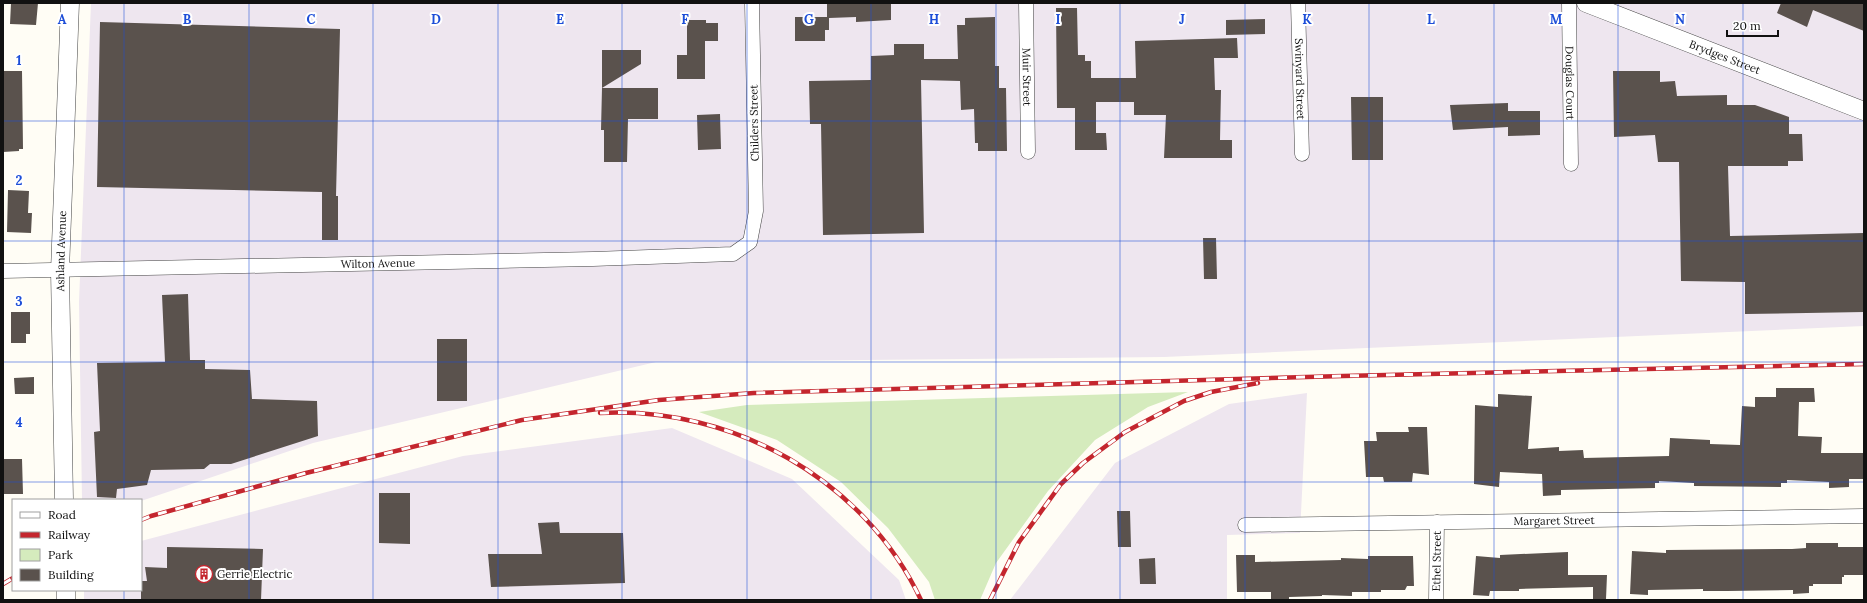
<svg xmlns="http://www.w3.org/2000/svg" width="1867" height="603" viewBox="0 0 1867 603" font-family="Lora,serif">
  <rect width="100%" height="100%" fill="#fffdf5"/>
  <path fill="#eee6ef" d="M91,3h1773v323l-700,31 -508,5 -343,81 -172,58v-1h-59l-3,-198z
    M1307,393l-7,140 -73,2v65h-217l105,-137 114,-59z
    M672,428l120,51 107,101 7,20h-822v-10h57v-49l322,-85z"/>
  <path fill="#d5ebbd" d="M1188,392l-40,15 -53,33 -47,51 -52,72 -16,37h-45l-6,-18 -41,-54 -47,-46 -64,-42 -78,-28 48,-7z"/>
  <path fill="#5a524d" d="M11,3h27l-2,22 -26,-1z
    M827,3h64v17l-35,2v-5l-27,1v12h-4v11h-30v-24h32z
    M1781,3h83v28l-51,-21 -6,17 -30,-14z
    M1056,8h21l1,47h7v6h6v17h45l-1,-37 102,-3 1,20h-24l1,32h6l-1,50h12v18h-68l2,-43h-32v-13h-38v31h10l1,17h-32v-42h-18z
    M995,17v49h4v22h7l1,63h-29v-8h-3l-1,-34 -13,1 -1,-29 -39,-1 3,153 -101,2 -2,-111h-11l-1,-43 62,-1v-24l23,-1v-11h30v15h34l-1,-34h8v-7z
    M1265,19v15l-39,1v-15z
    M687,20h19v3h12v18h-13v38h-28v-24h10z
    M100,22l240,7 -4,167h2v44h-16v-48l-225,-5z
    M602,50h39v14l-39,24z
    M3,71h19l1,78h-4v2l-16,1z
    M1613,71h47v11l15,-1 2,15 50,-1v10h28l34,12v17h13l1,27h-15v5h-60l2,70 134,-3v79l-119,2v-32l-64,-1 -2,-119h-21l-3,-27 -41,2z
    M602,88h56v31h-30l-1,43h-23v-32h-3z
    M1351,97h32v63h-31z
    M1508,103v8h32v24l-32,1v-9l-55,3 -3,-25z
    M720,114l1,35 -23,1 -1,-35z
    M8,190l21,1 -1,22h4l-1,20 -24,-1z
    M1203,238h13l1,41h-13z
    M188,294l2,66h15v9l45,1 2,29 65,2 1,35 -87,28h-21l-6,5 -53,1 -4,15 -30,4 -1,9 -19,-1 -3,-65 6,-1 -3,-68 68,-1 -3,-67z
    M11,312h19v22h-4v9h-15z
    M437,339h30v62h-30z
    M34,377v17h-19l-1,-16z
    M1776,388h38l1,14h-16l-1,34 24,1 -1,16h43v26h-15v8l-20,1v-6l-42,-2v3h-6v4l-87,-1v-3l-35,-2v2h-4v5l-94,2v5l-18,1 -1,-22 -42,-2 -1,15 -25,-3 1,-79 23,2v-13l34,2 -4,53 31,-2v4l24,-1 1,8 85,-2 1,-18 40,2v4l30,1 2,-39 13,1v-10h21z
    M1408,427h19l2,48 -16,-2 -1,9h-28l-1,-5h-17l-2,-36h13l-1,-9h33z
    M3,459h19l1,35h-20z
    M379,493h31v51l-31,-1z
    M1117,511h13l1,36h-13z
    M559,522l1,11h63l2,50 -134,4 -3,-33h54l-4,-31z
    M1806,543h32v4h26v28h-20v2h-2v7h-29v2h-4v7l-16,1v-4l-66,1h-24v-2l-55,1v5l-18,-1 2,-43 34,2v-3l126,-1 14,-1z
    M167,547l96,2 -2,51h-120v-19h6l-2,-14 22,1z
    M1568,552v23h39l-1,24h-13v-12l-74,2v2h-29l-1,5 -16,-1 3,-39 24,2v-3z
    M1236,555h19v7l86,-2v-2l27,1v-3h45l1,30h-7l-2,4h-24v2h-29v4l-30,-1v1l-33,1v3h-18v-8h-34z
    M1155,558l1,26h-16l-1,-25z"/>
  <g fill="none" stroke-linecap="round" stroke-linejoin="round">
    <g stroke="#444" stroke-width="15">
      <g id="minor">
        <path id="s1" d="M1026,3l2,149"/>
        <path id="s2" d="M1298,3l4,151"/>
        <path id="s3" d="M1569,3l2,161"/>
        <path id="s4" d="M3,271l590,-12 140,-5 17,-12 6,-31 -4,-208"/>
        <path id="s5" d="M1245,525l619,-9"/>
        <path id="s6" d="M1436,600l1,-78"/>
      </g>
    </g>
    <g stroke="#444" stroke-width="19">
      <g id="tertiary">
        <path id="s7" d="M1586,3l278,108"/>
        <path id="s8" d="M64,500l-4,-229 10,-268"/>
        <path d="M66,590v10"/>
      </g>
    </g>
    <use href="#minor" stroke="#fff" stroke-width="14"/>
    <use href="#tertiary" stroke="#fff" stroke-width="18"/>
    <g stroke="#c4262e" stroke-width="4.5">
      <path id="rail" d="M600,413c132,-7 264,66 321,187
        M141,520l10,-4 155,-43 216,-53 137,-20 95,-7 589,-17 521,-12
        M3,584l10,-6
        M990,600l29,-58 42,-58 22,-21 42,-31 59,-31 27,-9 47,-9"/>
    </g>
    <use href="#rail" stroke="#fff" stroke-width="3" stroke-dasharray="9" stroke-linecap="butt"/>
  </g>
  <path fill="none" stroke="#1d4ed8" stroke-width="1" stroke-opacity="0.55" d="M124,3v497M249,3v597M373,3v597M498,3v597M622,3v597M747,3v597M871,3v597M996,3v597M1120,3v597M1245,3v597M1369,3v597M1494,3v597M1618,3v597M1743,3v597M3,121h1861M3,241h1861M3,362h1861M3,482h1861M124,590v10"/>
  <defs>
    <g id="building-ring" transform="scale(0.9)"><circle r="9.5" fill="#fff" stroke="#c4262e" stroke-width="1.5"/><path d="M-4-6H4V6H1V3H-1V6H-4ZM-2.5-4.3h1.7v1.8h-1.7ZM.8-4.3h1.7v1.8H.8ZM-2.5-1h1.7V.8h-1.7ZM.8-1h1.7V.8H.8Z" fill="#c4262e"/></g>
  </defs>
  <g fill-rule="evenodd">
    <use href="#building-ring" x="204" y="574"/>
  </g>
  <g text-anchor="middle" stroke-width="4" stroke-linejoin="round" paint-order="stroke">
    <g font-size="11" fill="#111" stroke="#fff">
      <text dy="4" stroke="none"><textPath href="#s7" startOffset="149">Brydges Street</textPath></text>
      <text dy="4" stroke="none"><textPath href="#s1" startOffset="74">Muir Street</textPath></text>
      <text dy="4" stroke="none"><textPath href="#s2" startOffset="76">Swinyard Street</textPath></text>
      <text dy="4" stroke="none"><textPath href="#s3" startOffset="80">Douglas Court</textPath></text>
      <text transform="translate(754 123) rotate(-91)" y="4">Childers Street</text>
      <text dy="4" stroke="none"><textPath href="#s8" startOffset="249">Ashland Avenue</textPath></text>
      <text dy="4" stroke="none"><textPath href="#s4" startOffset="375">Wilton Avenue</textPath></text>
      <text dy="4" stroke="none"><textPath href="#s5" startOffset="309">Margaret Street</textPath></text>
      <text dy="4" stroke="none"><textPath href="#s6" startOffset="39">Ethel Street</textPath></text>
    </g>
    <g font-size="11" fill="#111" stroke="#fff" text-anchor="start">
      <text x="217" y="578">Gerrie Electric</text>
    </g>
  </g>
  <g font-size="13" text-anchor="middle" font-weight="bold" fill="#1d4ed8" stroke="#fff" stroke-width="4" stroke-linejoin="round" paint-order="stroke">
    <text x="62" y="24">A</text>
    <text x="187" y="24">B</text>
    <text x="311" y="24">C</text>
    <text x="436" y="24">D</text>
    <text x="560" y="24">E</text>
    <text x="685" y="24">F</text>
    <text x="809" y="24">G</text>
    <text x="934" y="24">H</text>
    <text x="1058" y="24">I</text>
    <text x="1182" y="24">J</text>
    <text x="1307" y="24">K</text>
    <text x="1431" y="24">L</text>
    <text x="1556" y="24">M</text>
    <text x="1680" y="24">N</text>
    <text x="19" y="65">1</text>
    <text x="19" y="185">2</text>
    <text x="19" y="306">3</text>
    <text x="19" y="427">4</text>
  </g>
  <rect width="1867" height="603" fill="none" stroke="#111111" stroke-width="8"/>
  <rect x="12" y="499" width="130" height="92" fill="#ffffff" stroke="#a0a0a0"/>
  <rect x="20" y="512" width="20" height="6" fill="#ffffff" stroke="#a0a0a0"/>
  <text x="48" y="519" font-size="12" fill="#111111">Road</text>
  <rect x="20" y="532" width="20" height="6" fill="#c4262e" stroke="#a0a0a0"/>
  <text x="48" y="539" font-size="12" fill="#111111">Railway</text>
  <rect x="20" y="549" width="20" height="12" fill="#d5ebbd" stroke="#a0a0a0"/>
  <text x="48" y="559" font-size="12" fill="#111111">Park</text>
  <rect x="20" y="569" width="20" height="12" fill="#5a524d" stroke="#a0a0a0"/>
  <text x="48" y="579" font-size="12" fill="#111111">Building</text>
  <path d="M1727 30v6h51v-6" fill="none" stroke="#111111" stroke-width="2"/>
  <text x="1733" y="30" font-size="12" fill="#111111" stroke="#ffffff" stroke-width="3" paint-order="stroke">20 m</text>
</svg>
